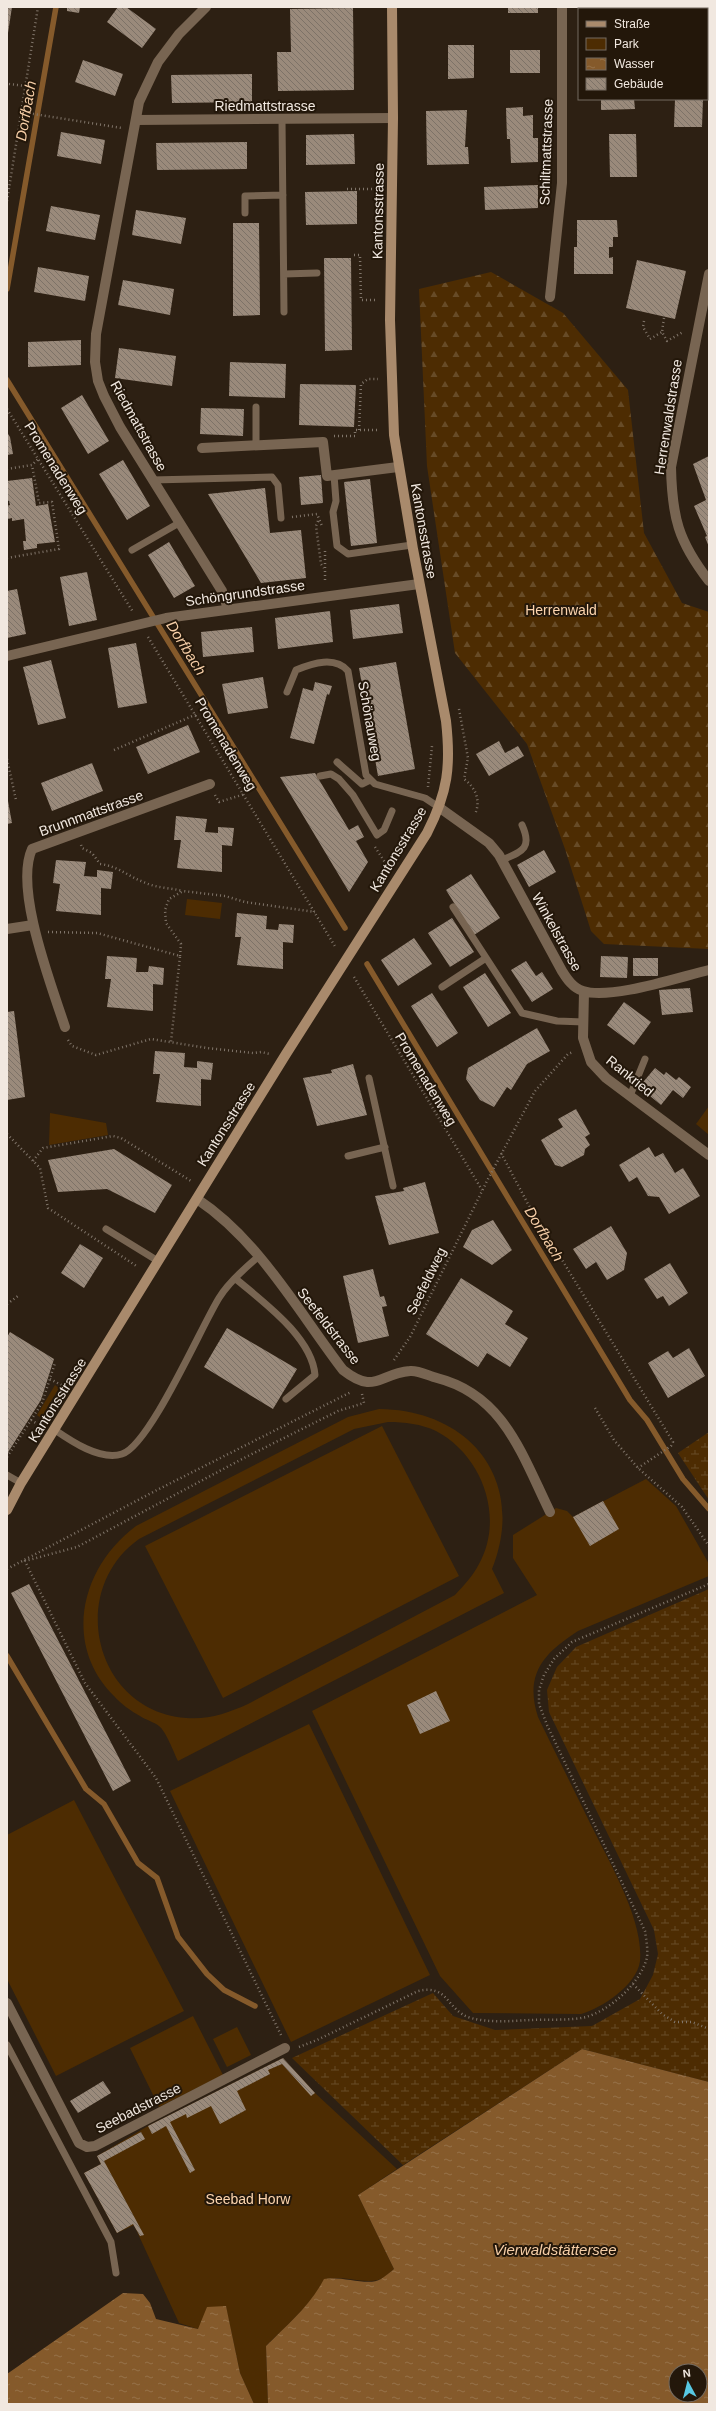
<svg xmlns="http://www.w3.org/2000/svg" width="716" height="2411" viewBox="0 0 716 2411" font-family="Arial,sans-serif">
  <defs>
    <pattern id="forest-firs" width="22" height="20" patternUnits="userSpaceOnUse"><rect width="22" height="20" fill="#4d2c02"/><path d="M5 1l3.5 6h-7zM16 11l3.5 6h-7z" fill="#674b27"/></pattern>
    <pattern id="wetland-marsh" width="20" height="14" patternUnits="userSpaceOnUse"><rect width="20" height="14" fill="#4d2c02"/><path d="M1 5h8M5 5V1M11 12h8M15 12V8" fill="none" stroke="#674b27"/></pattern>
    <pattern id="water-ripples" width="26" height="14" patternUnits="userSpaceOnUse"><rect width="26" height="14" fill="#855a2b"/><path d="M2 4q2-2 4 0t4 0M15 11q2-2 4 0t4 0" fill="none" stroke="#977249"/></pattern>
    <pattern id="building-back-hatch" width="6" height="6" patternUnits="userSpaceOnUse"><rect width="6" height="6" fill="#9a8a7b"/><path d="M-1 5l2 2M0 0l6 6M5-1l2 2" fill="none" stroke="#7d7267"/></pattern>
  </defs>
  <rect width="100%" height="100%" fill="#2d2013"/>
  <path fill="#4d2c02" fill-rule="evenodd" d="M187,899l35,4 -2,16 -35,-4z
    M709,1106v29l-13,-11z
    M50,1113l56,10 2,12 -59,10z
    M55,1385l4,3 -18,30 -4,-3z
    M379,1409c92,1 148,72 113,160l12,24 -326,168c-4,-8 -12,-30 -19,-35 -5,-4 -13,-6 -19,-10 -9,-5 -19,-12 -26,-20 -52,-52 -33,-129 22,-170l212,-109zM388,1422c17,0 33,2 48,9 46,24 69,86 43,133 -6,12 -15,21 -24,31l-207,109c-20,9 -40,16 -62,14 -91,-7 -120,-127 -47,-179l215,-110z
    M382,1426l77,150 -236,122 -78,-152z
    M646,1479l30,27 33,58v12l-131,55c-34,22 -54,43 -40,86 17,35 35,71 52,106 18,37 54,97 50,138 -3,24 -38,47 -59,53l-108,-1 -33,-37 -128,-265 225,-116 -24,-37v-23l43,-27 11,3 6,6z
    M309,1724l121,251 -139,67 -121,-251z
    M74,1800l110,211 -128,65 -49,-97v-144z
    M193,2016l30,59 -64,32 -29,-59z
    M237,2027l14,28 -24,12 -14,-28z
    M283,2058l32,35 82,76 -39,26 36,74c-4,3 -10,10 -16,11 -18,4 -36,-6 -54,0 -14,26 -37,45 -58,66l2,58h-14l-14,-31 -14,-66 -28,22 -19,-6 -45,-98 -17,8 -33,-60 17,-9 -4,-8 51,-30z"/>
  <path fill="url(#forest-firs)" d="M491,272l72,41 65,77 16,143 38,70 27,9v337l-105,-5 -13,-13 -26,-82 -38,-105 -72,-91 -28,-187 -8,-177z"/>
  <path fill="url(#wetland-marsh)" d="M709,1432v68l-31,-47z
    M709,1589v493l-127,-33 -179,116 -111,-107 141,-65 20,23 42,14 97,-4 48,-27 13,-24 5,-21 -4,-24 -105,-218 -2,-22 10,-23 19,-20z"/>
  <path fill="url(#water-ripples)" fill-rule="evenodd" d="M582,2049l127,33v322h-441l-2,-58c21,-21 44,-40 58,-67 17,-4 44,8 57,0 5,-3 9,-7 13,-10l-36,-74zM676,2371h24v24h-24z
    M123,2293l20,1 7,9 6,16 42,10 9,-22 19,-1 14,67 14,31h-247v-30z"/>
  <g fill="none" stroke-linecap="round" stroke-linejoin="round">
    <path stroke="#855a2b" stroke-width="5.5" d="M7,289l49,-282
      M7,380l338,548
      M367,964l263,436 17,20 36,59 26,30
      M7,1656l79,133 18,15 34,59 19,15 21,59 29,37 17,16 31,16"/>
  </g>
  <path fill="url(#building-back-hatch)" d="M7,7h5l-4,26h-1z
    M67,7h13l-1,6 -12,-2z
    M118,7h8l30,22 -14,19 -35,-26z
    M508,7h30v6h-30z
    M609,7h33v2h-33z
    M671,7h29l1,2h-30z
    M353,8l1,82 -76,1 -1,-39h14l-1,-43z
    M448,45h26v33l-26,1z
    M510,50h30v23h-30z
    M83,60l40,14 -8,22 -40,-14z
    M252,74v28l-80,1 -1,-28z
    M601,99h33l1,10 -34,1z
    M675,99h28l-1,28h-28z
    M523,107v9l10,-1v23h5v24l-27,1 -1,-24h-3l-1,-31z
    M467,110l-2,37h3l1,17 -42,1 -1,-54z
    M61,132l44,8 -4,24 -44,-8z
    M354,134l1,30 -49,1v-30z
    M609,134h27l1,43h-27z
    M247,142v27l-90,1 -1,-27z
    M538,185v23l-53,2 -1,-23z
    M357,191v33l-51,1 -1,-33z
    M51,206l49,9 -5,25 -49,-9z
    M136,210l50,8 -5,26 -49,-9z
    M577,220h40l1,17h-5v10h-4v11l4,-1v17h-39v-27h3z
    M233,223h26l1,92 -27,1z
    M324,258h27l1,92 -27,1z
    M637,260l49,11 -11,48 -49,-11z
    M38,267l51,9 -4,25 -51,-9z
    M123,280l51,9 -4,26 -52,-10z
    M81,340v25l-53,2v-25z
    M119,348l57,8 -4,30 -57,-8z
    M230,362l56,2 -1,34 -56,-2z
    M300,384l56,1 -2,42 -55,-2z
    M82,395l27,46 -21,13 -27,-46z
    M201,408l43,1 -1,27 -43,-2z
    M7,432l3,5 3,17 -6,1z
    M709,456v91l-4,-10 2,-1 -13,-30 12,-6 -13,-36z
    M123,460l27,46 -23,14 -28,-46z
    M321,475l2,28 -22,2 -2,-28z
    M32,478l4,28 12,-2 7,38 -18,2v4l-13,2 -1,-9h3l-2,-22 -12,2v-3l-4,1 -1,-13 3,-1 -1,-4h-2v-20z
    M370,479l7,64 -26,3 -7,-64z
    M265,488l5,45 31,-3 5,48 -45,5 -53,-89z
    M169,542l26,44 -21,12 -26,-43z
    M87,572l10,48 -28,6 -9,-49z
    M17,589l9,45 -19,4v-47z
    M399,604l4,29 -50,6 -3,-29z
    M330,611l3,31 -55,7 -3,-31z
    M252,627l2,25 -51,5 -2,-25z
    M136,643l11,60 -29,5 -10,-60z
    M51,660l15,58 -28,7 -15,-58z
    M396,662l19,107 -37,7 -19,-108z
    M263,677l5,31 -40,6 -6,-30z
    M315,682l17,4 -3,9 -2,-1 -13,50 -24,-6 13,-50 10,3z
    M188,725l12,27 -52,22 -12,-27z
    M499,741l6,12 13,-7 6,10 -35,20 -13,-22z
    M92,763l11,28 -51,20 -11,-28z
    M315,773l34,57 9,-5 6,12 -8,4 12,21 -19,30 -69,-115z
    M8,801l4,22 -5,1v-22z
    M176,816l31,3 -2,13 13,1v-6l16,1 -2,18 -10,-1v27l-45,-4 4,-28h-7z
    M544,850l12,22 -27,15 -12,-22z
    M56,860l30,2 -2,14 13,1v-7l16,2 -2,17 -10,-1v27l-45,-4 4,-27 -7,-1z
    M471,874l29,44 -26,17 -28,-45z
    M237,913l30,3 -1,13 12,1 1,-6 15,1 -1,18 -10,-1v27l-46,-4 4,-28h-6z
    M452,918l22,34 -24,15 -22,-34z
    M414,938l18,26 -34,22 -17,-26z
    M107,956l30,2 -1,14h12l1,-6 15,2 -1,17 -10,-1v27l-46,-4 4,-28h-6z
    M601,956l27,1 -1,21 -27,-1z
    M633,958h25v18h-25z
    M526,961l10,15 6,-4 11,17 -21,13 -21,-32z
    M485,973l26,40 -23,14 -25,-40z
    M690,988l3,24 -31,3 -3,-25z
    M432,993l26,40 -21,14 -26,-41z
    M624,1002l27,20 -17,23 -27,-20z
    M14,1011l11,86 -18,3v-88z
    M537,1028l13,23 -23,13 -16,26 -4,-3 -13,20 -14,-7 -14,-21 2,-11z
    M155,1051l30,2 -1,14 13,1v-7l16,2 -2,17 -10,-1v27l-45,-4 4,-28h-7z
    M353,1064l14,51 -50,11 -14,-48 29,-5 -1,-3z
    M655,1068l9,7 2,-3 10,8 3,-3 12,10 -8,11 -10,-8 -12,15 -22,-18z
    M576,1109l14,25 -5,3 5,8 -5,4 -1,6 -22,12 -7,-2 -14,-25 22,-13 -5,-8z
    M649,1147l6,10 8,-4 12,20 8,-5 17,28 -31,18 -10,-17 -11,-1 -11,-19 -8,5 -10,-17z
    M114,1149l58,36 -17,28 -48,-24 -49,3 -10,-32z
    M425,1182l14,51 -50,12 -14,-49 29,-5 -1,-3z
    M493,1220l19,30 -20,15 -29,-18 9,-17z
    M611,1226l16,27 -3,17 -17,10 -11,-18 -10,7 -13,-20z
    M80,1244l23,14 -19,30 -23,-15z
    M670,1263l18,30 -19,13 -6,-10 -6,3 -13,-20z
    M373,1269l7,28 4,-1 3,10 -5,1 7,29 -31,7 -15,-67z
    M461,1278l52,33 -8,13 23,14 -18,29 -23,-14 -9,14 -52,-33z
    M227,1328l70,41 -24,40 -69,-42z
    M10,1332l44,27 -13,41 -34,54v-117z
    M689,1348l16,28 -37,22 -20,-35 20,-12 5,7z
    M603,1501l16,28 -29,17 -17,-29z
    M29,1584l102,197 -18,10 -102,-198z
    M436,1691l14,30 -30,13 -13,-29z
    M283,2058l32,35 -4,3 -29,-32 -14,6 2,4 -33,17 9,19 -26,14 -9,-18 -24,12 -1,-4 -16,8 25,48 -5,3 -24,-47 -14,8 -4,-8z
    M103,2081l8,12 -33,20 -8,-12z
    M141,2132l4,7 -41,22 40,74 -4,1 -7,-12 -16,9 -33,-60 17,-9 -4,-8z"/>
  <g fill="none" stroke-linecap="round" stroke-linejoin="round">
    <path stroke="#80756a" stroke-width="2.5" stroke-dasharray="1 3" stroke-linecap="butt" d="M9,84l17,2
      M21,112l101,16
      M347,189h31
      M7,201l31,-194
      M354,255h6l1,45h16
      M664,318l-2,14 5,9 16,-9
      M644,321l-1,6 7,12 12,-7
      M7,409l126,203
      M359,430l2,-46 7,-5h10
      M334,436h21v-6h25
      M7,469l25,-4 6,-6
      M292,517l25,-3 5,12
      M318,521l-2,5 5,38 3,4
      M325,551v32
      M7,558l52,-9 -7,-47 -13,1 -7,-38
      M148,637l188,311
      M459,709l9,49 -4,21c12,9 17,22 11,35
      M114,750l83,-36
      M7,759l9,41
      M428,787l4,-41
      M215,795l4,7 26,-8
      M81,845l1,3 10,5 8,11c18,2 29,13 46,19 11,5 25,5 37,8
      M375,847l13,20
      M48,932l49,1 83,23 -9,86
      M180,956l1,-12 -15,-21 -1,-13 4,-11 14,-8 42,5 20,6 70,10
      M354,977l128,213
      M68,1040l4,6 24,9 55,-16 56,9 46,5 8,-1 9,2
      M7,1134l33,34 8,40 90,59
      M501,1153l27,51 145,238 -2,4 -33,22
      M33,1161l10,-13 70,-12 8,2 70,43
      M7,1304l11,-8
      M394,1360l16,-23 78,-158 47,-88 33,-37 5,-2
      M50,1379l15,8
      M595,1408l19,32 24,28 44,39 27,39
      M31,1420l10,6
      M7,1457l35,-54 13,-40
      M7,1569l150,-79 194,-98
      M633,1984l29,30 13,8h17l17,7
      M281,2035l-125,-257 -71,-95 -60,-122 52,-14 167,-89 94,-47 26,-8 -2,-9
      M299,2047l18,-7 101,-49c32,-7 28,20 53,27 18,5 41,3 60,2 17,-1 38,1 55,-3 24,-7 52,-32 60,-56 3,-8 0,-22 -1,-30l-98,-206 -8,-21v-14l5,-15 10,-16 18,-17 137,-58"/>
    <path stroke="#786552" stroke-width="7" d="M282,120l2,192
      M245,213v-17l38,-1
      M284,274l33,-1
      M256,445v-38
      M334,475l2,26 -3,11 4,34 11,8 64,-9
      M152,480l120,-3 6,8 3,33
      M132,550l47,-27
      M287,692l9,-22c17,-7 39,-14 52,1l18,104 9,9 50,14 15,10
      M337,762l25,22 8,-4
      M320,776l11,-2 8,5 14,16 24,40 7,-5 8,-19
      M502,860c19,-8 31,-11 20,-35
      M453,907l69,106 35,8 27,1
      M442,987l44,-29
      M369,1078l24,108
      M630,1096l15,-37
      M348,1156l37,-9
      M106,1229l52,32
      M236,1279c27,23 76,58 79,96l-29,24
      M55,1430c16,11 45,31 67,24 28,-9 79,-127 97,-156 9,-15 27,-31 40,-42
      M7,1475l14,8
      M7,2045l104,197 5,31"/>
    <path stroke="#786552" stroke-width="10" d="M206,7l-27,27 -21,28 -19,40 -43,232 -1,28 3,19 6,15 16,31 102,164 6,18
      M136,120l257,-2
      M709,274l-38,193c1,50 7,74 38,114
      M550,297l12,-114v-176
      M202,448l121,-6 4,34 71,-9
      M7,656l159,-38 253,-34
      M440,808l49,35 10,12 63,116c5,8 11,17 21,20 28,9 96,-14 126,-21
      M7,929l26,-4
      M584,992l-1,46 8,24 15,16 103,77
      M65,1027c-14,-43 -51,-138 -33,-178l178,-65
      M197,1199c62,41 101,112 146,171 32,25 35,4 67,1 8,-1 19,5 27,7 67,17 85,77 113,134
      M7,2003l72,140 8,4 8,-1 190,-98"/>
    <path stroke="#a98a6c" stroke-width="10" d="M7,1510l14,-27 265,-429 141,-221c21,-41 24,-67 19,-112l-33,-172 -19,-114 -4,-115 3,-202 -1,-111"/>
  </g>
  <g text-anchor="middle" stroke-width="4" stroke-linejoin="round" paint-order="stroke">
    <g font-size="14" fill="#f1e8e0" stroke="#23170a">
      <text x="265" y="111">Riedmattstrasse</text>
      <text transform="translate(546 152) rotate(-88)" y="5">Schiltmattstrasse</text>
      <text transform="translate(378 211) rotate(-89)" y="5">Kantonsstrasse</text>
      <text transform="translate(668 417) rotate(-81)" y="5">Herrenwaldstrasse</text>
      <text transform="translate(139 426) rotate(61)" y="5">Riedmattstrasse</text>
      <text transform="translate(56 468) rotate(58)" y="5">Promenadenweg</text>
      <text transform="translate(424 531) rotate(80)" y="5">Kantonsstrasse</text>
      <text transform="translate(245 593) rotate(-8)" y="5">Schöngrundstrasse</text>
      <text transform="translate(370 721) rotate(80)" y="5">Schönauweg</text>
      <text transform="translate(226 744) rotate(59)" y="5">Promenadenweg</text>
      <text transform="translate(91 813) rotate(-20)" y="5">Brunnmattstrasse</text>
      <text transform="translate(398 849) rotate(-59)" y="5">Kantonsstrasse</text>
      <text transform="translate(557 932) rotate(61)" y="5">Winkelstrasse</text>
      <text transform="translate(630 1076) rotate(39)" y="5">Rankried</text>
      <text transform="translate(426 1079) rotate(59)" y="5">Promenadenweg</text>
      <text transform="translate(226 1124) rotate(-58)" y="5">Kantonsstrasse</text>
      <text transform="translate(426 1281) rotate(-64)" y="5">Seefeldweg</text>
      <text transform="translate(329 1326) rotate(52)" y="5">Seefeldstrasse</text>
      <text transform="translate(57 1400) rotate(-58)" y="5">Kantonsstrasse</text>
      <text transform="translate(138 2108) rotate(-27)" y="5">Seebadstrasse</text>
    </g>
    <g font-size="14" fill="#fdd5ae" stroke="#23170a">
      <text x="561" y="615">Herrenwald</text>
      <text x="248" y="2204">Seebad Horw</text>
    </g>
    <g font-size="15" font-style="italic" fill="#f6cea7" stroke="#23170a">
      <text transform="translate(26 111) rotate(-80)" y="5">Dorfbach</text>
      <text transform="translate(186 648) rotate(58)" y="5">Dorfbach</text>
      <text transform="translate(544 1234) rotate(59)" y="5">Dorfbach</text>
      <text x="555" y="2255">Vierwaldstättersee</text>
    </g>
  </g>
  <rect width="716" height="2411" fill="none" stroke="#f1e8e0" stroke-width="16"/>
  <rect x="578" y="8" width="130" height="92" fill="#23170a" stroke="#756b60"/>
  <rect x="586" y="21" width="20" height="6" fill="#a98a6c" stroke="#756b60"/>
  <text x="614" y="28" font-size="12" fill="#f1e8e0">Straße</text>
  <rect x="586" y="38" width="20" height="12" fill="#4d2c02" stroke="#756b60"/>
  <text x="614" y="48" font-size="12" fill="#f1e8e0">Park</text>
  <rect x="586" y="58" width="20" height="12" fill="url(#water-ripples)" stroke="#756b60"/>
  <text x="614" y="68" font-size="12" fill="#f1e8e0">Wasser</text>
  <rect x="586" y="78" width="20" height="12" fill="url(#building-back-hatch)" stroke="#756b60"/>
  <text x="614" y="88" font-size="12" fill="#f1e8e0">Gebäude</text>
  <g transform="translate(688 2383) rotate(353)"><circle r="19" fill="#23170a" stroke="#756b60"/>
  <path d="M0-3L7 15L0 10L-7 15Z" fill="#58c9e3"/>
  <text y="-6" font-size="11" font-weight="bold" text-anchor="middle" fill="#f1e8e0">N</text>
  </g>
</svg>
